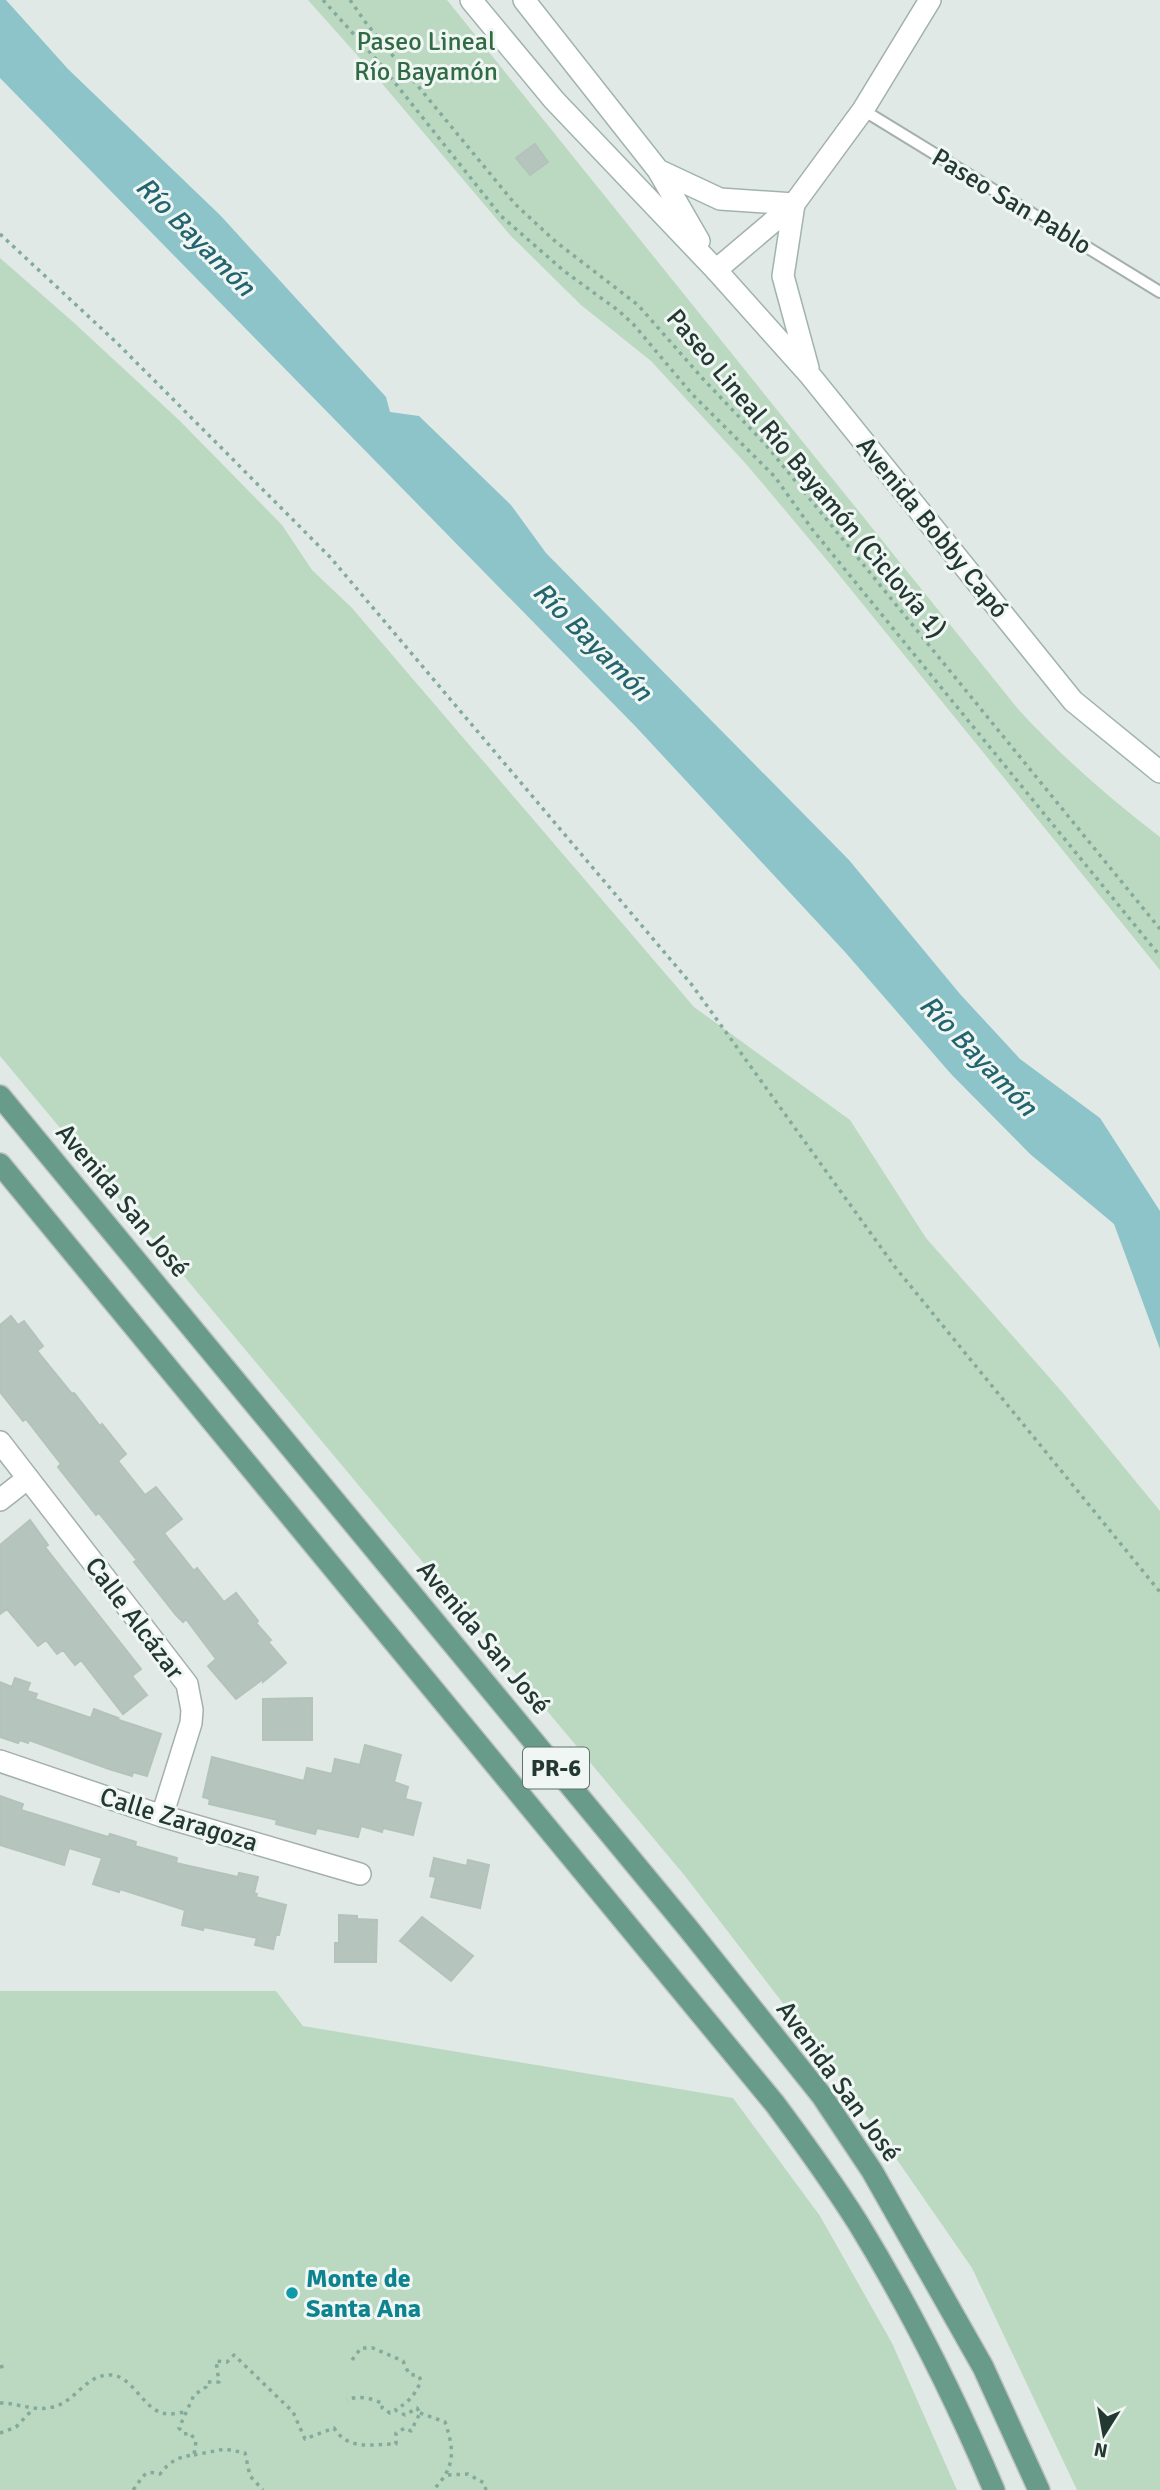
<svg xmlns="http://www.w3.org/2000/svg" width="1160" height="2490" viewBox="0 0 1160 2490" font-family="Signika,sans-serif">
  <rect width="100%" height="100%" fill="#e0e9e5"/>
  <path fill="#bbd9c1" d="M308,0h139l571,709c43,47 91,89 142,128v133l-329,-405 -84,-100 -96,-104 -70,-56 -71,-70 -136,-161z
    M0,258l72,63 107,99 103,105 30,45 40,38 342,399 156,113 76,118 137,155 97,118v979h-83l-105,-222 -133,-192 -154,-200 -685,-820z
    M0,1991h276l27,35 430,72 87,118 72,127 65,147h-957z"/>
  <path fill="#8dc4ca" d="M0,0h6l62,69 153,147 165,181 4,15 29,4 92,89 35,48 303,307 111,134 60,65 80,59 60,93v138l-46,-125 -84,-70 -79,-80 -106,-122 -208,-224 -637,-650z"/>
  <path fill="#b6c4be" stroke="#b3c2bb" stroke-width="2" d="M535,144l13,18 -18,13 -14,-17z
    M11,1316l7,9 6,-4 19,25 -6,5 35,43 2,-1 26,33 2,-2 24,30 -8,7 27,34 11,-8 26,32 -18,14 30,38 3,-3 27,34 12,-9 22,28 -2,2 15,17 -3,2 18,21 -23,19v-3l-27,20 -28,-33 8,-7 -30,-40 -3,3 -7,-7 -42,-53 3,-2 -38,-47 -3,2 -38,-48 3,-3 -35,-45 -3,2 -23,-29v-67z
    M30,1520l18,25 -3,2 96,122 -9,7 15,19 -24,19 -42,-54 -6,5 -12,-15 -6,4 -11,-14 -8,6 -31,-37 -7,5v-69z
    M15,1678l15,5 -3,8 10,3 -2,5 56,19 3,-9 24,9 -2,1 45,15 -14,42 -14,-4 -1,4 -23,-7 -80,-29 -1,3 -8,-3 -2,3 -18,-6v-55l12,5z
    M312,1698v42h-49v-41z
    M365,1745l36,10 -7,27 14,5 -3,12 16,4 -8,32 -30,-7 -1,4 -21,-6 -3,11 -41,-9 -2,6 -39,-10 1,-4 -68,-16 1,-5 -7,-2 9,-40 92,24 3,-13 25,6 3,-15 25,6z
    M0,1796l23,8 -2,6 87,27 2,-3 26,8 -1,4 42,12 -1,5 62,14 1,-4 19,4 -4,16 3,1 -1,3 30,8 -7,30h-3l-3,14 -18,-4 2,-7 -53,-11 -1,3 -21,-5 3,-15 -65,-21 -1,3 -26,-8 9,-26 -33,-10 -5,17 -64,-20z
    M434,1858l33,8 1,-6 21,5 -9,43 -49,-11 5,-20 -6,-1z
    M339,1915l18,1v3l20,1 -1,42h-41v-19h4z
    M422,1917l51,39 -22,25 -51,-40z"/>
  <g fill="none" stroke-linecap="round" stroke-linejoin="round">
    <g stroke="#a3b0ab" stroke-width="14">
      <path id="lane" d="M863,110l297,182"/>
    </g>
    <g stroke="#a3b0ab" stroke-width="24">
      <path id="street" d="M716,270l78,-66 69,-94 67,-110
        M0,1442l187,242 5,26 -1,13 -29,93
        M0,1500l28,-22
        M0,1761l162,55 198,58"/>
    </g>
    <g stroke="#a0b4ac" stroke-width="24">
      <path id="secondary" d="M471,0l83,100 162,170 93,104 264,327 87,71
        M524,0l134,170 41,71
        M658,170l62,29 74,5 -11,72 25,92"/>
    </g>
    <g stroke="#bdc3c1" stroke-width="24">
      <path id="primary" d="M0,1096l687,831 135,169 50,75 111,196 56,123
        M0,1164l775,940c29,39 57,78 83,119 52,85 97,175 136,267"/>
    </g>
    <path stroke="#83aa9c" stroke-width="3.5" stroke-dasharray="3.5 5" stroke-linecap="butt" d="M323,0l53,59 125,157 63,55 55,40 15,14 58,69 83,83 37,52 348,427
      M350,0l16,23 149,181 41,38 82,63 66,75 62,65 394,484
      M0,234l117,109 213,214 362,428 203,282 265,325
      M352,2360l9,-12h12l30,13 6,13 10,2 2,5c-6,14 -13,22 -26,29
      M0,2367l5,-1
      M0,2403c18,0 35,9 53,4 22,-5 32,-31 55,-32 26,-2 35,39 61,39 6,0 12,-2 17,-2
      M420,2413l25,9c10,29 10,46 -12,68
      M0,2433l16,-6 17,-18
      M194,2455l31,-6 20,4 5,23 13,14
      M448,2475l20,-1 16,9 2,7
      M133,2490c10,-12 10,-21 27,-16 10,-13 18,-17 34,-19l2,-14 -6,-8 -6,1 -5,-6 15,-33 12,-8 1,-5h12l-3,-21 11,1 7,-7 59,57 12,27 29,-11c14,23 38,16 62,16v-11l9,-5 6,3 9,-18 -3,-5 -12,7 -10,-5 -5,3 -8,-5 1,-4c-10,-6 -26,-9 -36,-4"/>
    <use href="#lane" stroke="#fff" stroke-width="10"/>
    <use href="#street" stroke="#fff" stroke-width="21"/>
    <use href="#secondary" stroke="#fff" stroke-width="21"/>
    <use href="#primary" stroke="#699b8b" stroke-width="21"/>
  </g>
  <circle fill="#0f9aa8" stroke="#f0f6f3" stroke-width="2.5" cx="292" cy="2293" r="7"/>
  <g text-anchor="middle" stroke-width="6" stroke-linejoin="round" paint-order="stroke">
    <rect fill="#f0f6f3" stroke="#60716b" stroke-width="2" x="523" y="1747.5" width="66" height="41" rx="5"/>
    <g font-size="24" font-weight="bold" fill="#223831">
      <text x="556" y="1776">PR-6</text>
    </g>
    <g font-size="26" fill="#306b44" stroke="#f0f6f3">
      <text x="426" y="50">Paseo Lineal<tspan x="426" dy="30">Río Bayamón</tspan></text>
    </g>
    <g font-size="26" fill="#223831" stroke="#f0f6f3">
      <text transform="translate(1012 201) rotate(31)" y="9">Paseo San Pablo</text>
      <text transform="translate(807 473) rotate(50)" y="9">Paseo Lineal Río Bayamón (Ciclovía 1)</text>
      <text transform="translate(933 527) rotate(51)" y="9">Avenida Bobby Capó</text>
      <text transform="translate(123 1200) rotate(50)" y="9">Avenida San José</text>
      <text transform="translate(135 1618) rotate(53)" y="9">Calle Alcázar</text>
      <text transform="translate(484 1637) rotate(50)" y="9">Avenida San José</text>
      <text transform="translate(179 1819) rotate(17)" y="9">Calle Zaragoza</text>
      <text transform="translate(839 2081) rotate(54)" y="9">Avenida San José</text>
    </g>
    <g font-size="26" font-weight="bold" fill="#0d838f" stroke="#f0f6f3" text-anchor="start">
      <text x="306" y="2287">Monte de<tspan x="306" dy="30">Santa Ana</tspan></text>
    </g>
    <g font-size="28" font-style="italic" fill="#22656e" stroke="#f0f6f3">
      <text transform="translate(196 236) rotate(45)" y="10">Río Bayamón</text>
      <text transform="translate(593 641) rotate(45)" y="10">Río Bayamón</text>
      <text transform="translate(979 1055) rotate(46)" y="10">Río Bayamón</text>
    </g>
  </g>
  <g transform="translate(1104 2434) rotate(191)" stroke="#f0f6f3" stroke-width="5" paint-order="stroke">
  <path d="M0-5L12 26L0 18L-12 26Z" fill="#223831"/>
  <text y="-10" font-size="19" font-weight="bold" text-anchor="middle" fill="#223831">N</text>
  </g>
</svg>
